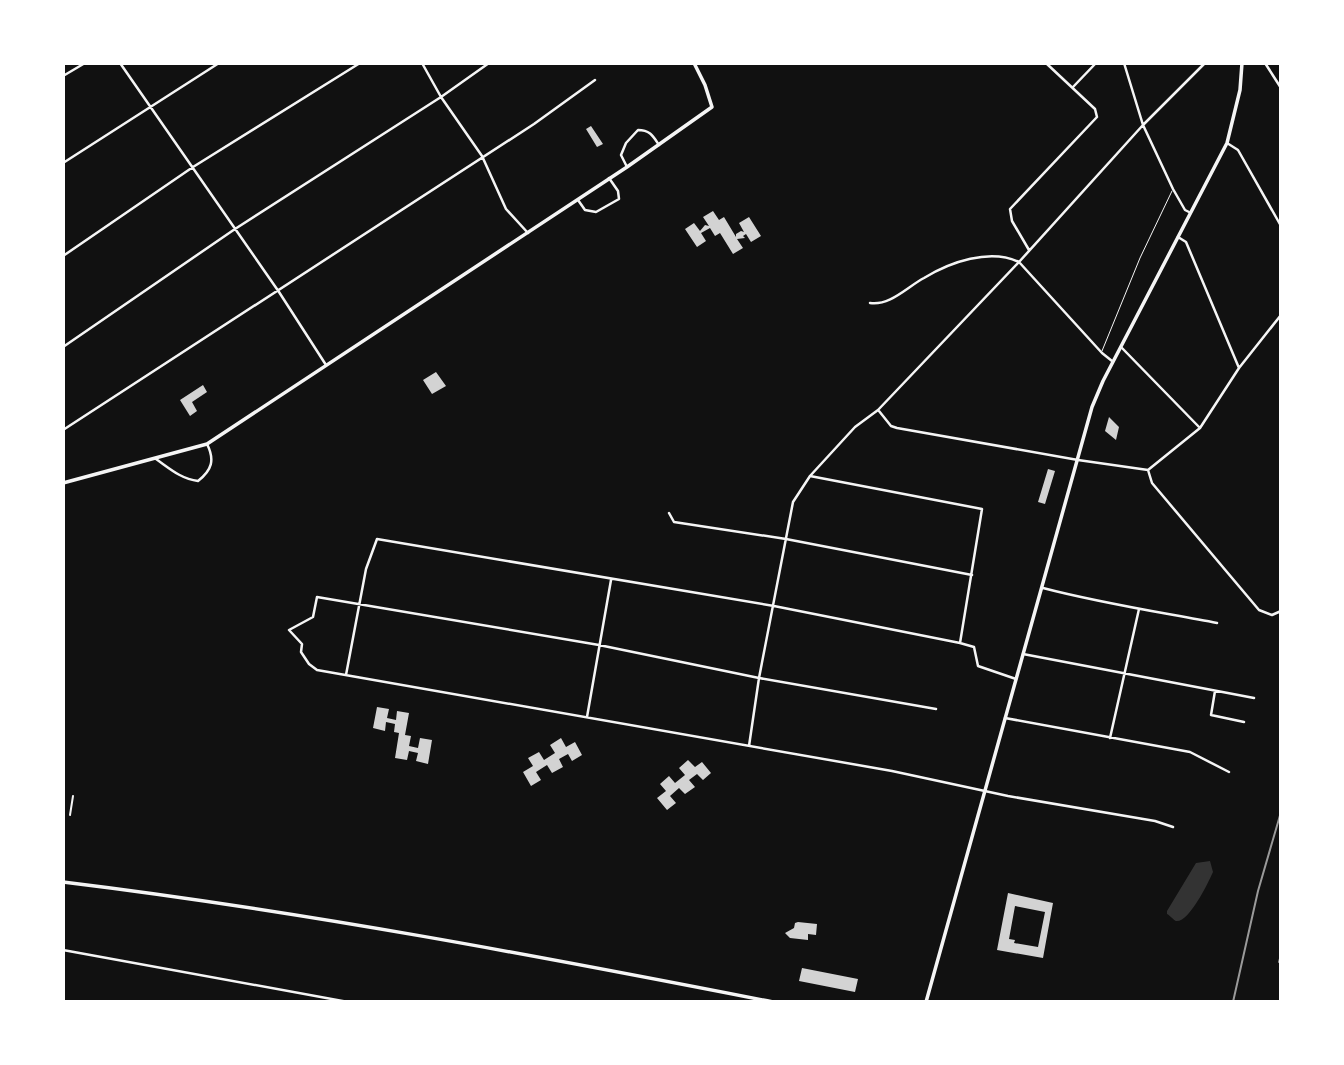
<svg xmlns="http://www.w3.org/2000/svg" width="1344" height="1065" viewBox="0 0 1344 1065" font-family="'Fira Sans',sans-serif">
  <rect width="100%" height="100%" fill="#111"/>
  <path fill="#333" d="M1210,861l3,11c-5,11 -24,51 -37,49 -1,0 -8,-7 -9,-7v-3l29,-48z"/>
  <path fill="#d3d3d3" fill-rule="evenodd" d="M591,126l12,18 -6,3 -11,-18z
    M713,211l6,9 5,-3 12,20v-3l5,-3 3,1 -5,-9 10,-6 12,19 -10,6 -5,-8 -3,2 2,2 -8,1 6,9 -10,6 -13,-21 -5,3 -5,-8 -9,5 5,8 -9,6 -12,-18 9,-6 6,8 5,-6 4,1 -6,-9z
    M436,372l10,14 -14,8 -9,-14z
    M203,385l4,7 -15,10 5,9 -7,5 -10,-16z
    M1109,417l10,10 -3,13 -11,-9z
    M1048,469l7,2 -10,33 -7,-2z
    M377,707l12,2 -2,9 9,2 1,-9 12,2 -4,22 6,1 -2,10 9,2 2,-10 12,2 -4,24 -12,-3 2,-8 -9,-2 -2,9 -12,-2 4,-25 -5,-1 1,-8 -9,-2 -1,9 -12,-3z
    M561,738l5,9 9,-5 7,13 -10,6 -4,-7 -9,5 4,8 -11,6 -5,-8 -11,7 5,8 -10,6 -8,-14 10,-6 -5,-8 11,-6 5,8 11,-7 -5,-8z
    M688,760l7,7 7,-5 9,11 -8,7 -6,-6 -8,6 6,7 -10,7 -6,-6 -9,8 6,7 -9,7 -10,-12 9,-7 -6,-7 9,-8 6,7 10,-8 -6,-7z
    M1008,893l45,10 -10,55 -46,-8zM1015,906l30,6 -7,35 -24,-4 1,-3 -6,-1z
    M798,922l19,2 -1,11 -8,-1v6l-18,-2 -5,-5 9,-5 1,-5z
    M802,968l56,11 -3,13 -56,-11z"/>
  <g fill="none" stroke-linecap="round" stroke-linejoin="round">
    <path stroke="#f5f5f5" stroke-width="1" d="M1102,351l38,-93 32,-67"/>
    <path stroke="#f5f5f5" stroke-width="2" d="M70,815l3,-19"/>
    <path stroke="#f5f5f5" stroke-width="2.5" d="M120,63l159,229 47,73
      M422,63l19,34 41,59 24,53 22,24
      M1124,63l19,62 30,64 12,21 4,2
      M1265,63l16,25
      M63,76l22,-13
      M1073,87l23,-24
      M1227,143l11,7 43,76
      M63,163l156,-100
      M627,167l-6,-12 5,-12 12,-13c12,0 15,6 21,15
      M578,200l7,10 11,2 23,-13 -1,-8 -9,-13
      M1178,237l8,5 53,126
      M1029,250l-17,-29 -2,-12 87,-92 -2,-8 -48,-45
      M63,256l130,-89 167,-104
      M870,303c20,3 37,-16 54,-25 26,-16 66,-30 95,-16l83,91 10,8
      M63,347l172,-118 206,-132 48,-34
      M1122,348l78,80
      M879,411l12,15 6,2 181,32 70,10
      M63,430l471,-306 61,-44
      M156,459c13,9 25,20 42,22 14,-11 17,-21 9,-37
      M1148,470l52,-42 39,-60 42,-53
      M1148,470l4,13 107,127 13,5 9,-4
      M810,476l172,33 -22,134
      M669,513l5,9 112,17 186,36
      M1043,588c57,15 116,24 174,35
      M1023,654l231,44
      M346,675l20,-106 11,-30 397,67 186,37 14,4 4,19 38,13
      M1215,691l-4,24 33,7
      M936,709l-177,-31 -160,-33 -282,-48 -4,20 -24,13 13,14 -1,8 8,12 8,6 575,101 116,25 147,25 18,6
      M587,717l24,-137
      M1005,718l185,34 39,20
      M1110,738l29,-129
      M749,746l10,-68 34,-176 17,-26 45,-49 23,-17 141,-148 124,-137 62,-62
      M63,950l285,52"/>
    <path stroke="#f5f5f5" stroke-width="3.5" d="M63,483l144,-39 420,-277 85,-60 -7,-22 -11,-22"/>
    <path stroke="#f5f5f5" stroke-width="3.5" d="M63,882c238,29 475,74 710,120
      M926,1002l166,-595 11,-26 124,-238 13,-53 2,-27"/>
    <path stroke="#9a9a9a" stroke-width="2" d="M1279,962l2,-7
      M1233,1002l25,-111 23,-79"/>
  </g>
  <rect width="1344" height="1065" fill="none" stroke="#ffffff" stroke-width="130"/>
</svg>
